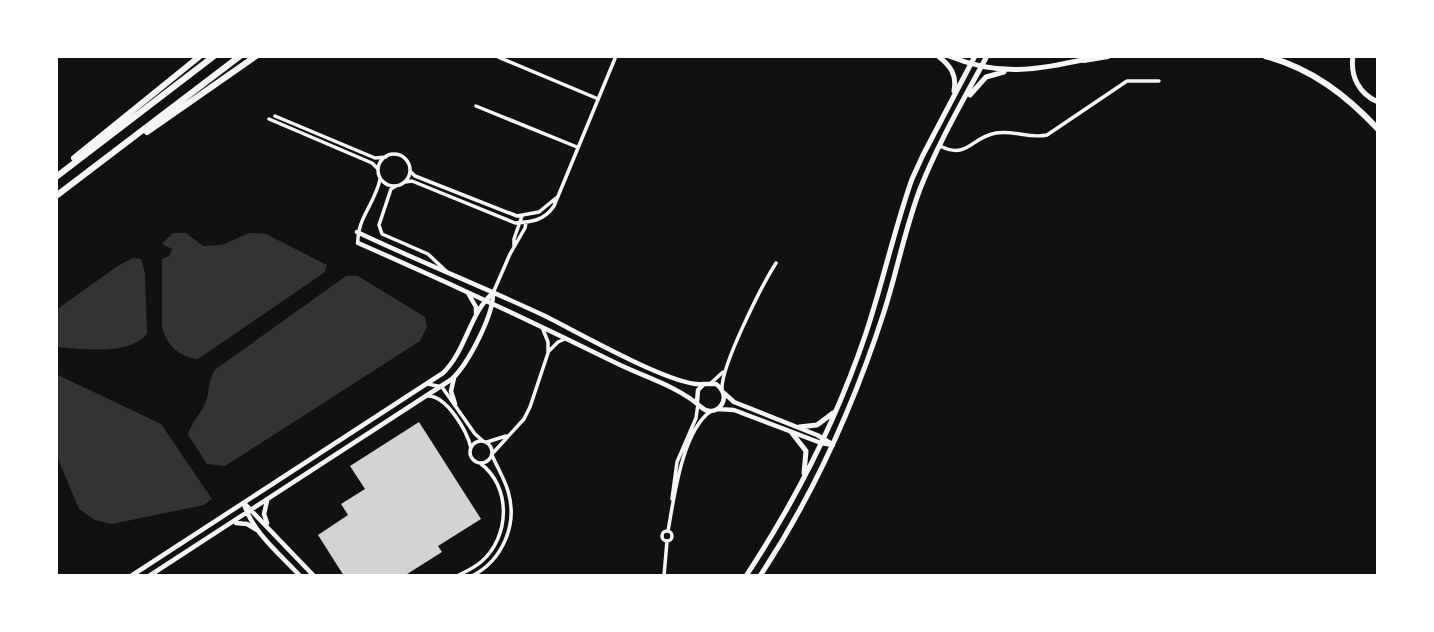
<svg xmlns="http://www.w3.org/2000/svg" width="1434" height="632" viewBox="0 0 1434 632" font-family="'Libre Baskerville',serif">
  <rect width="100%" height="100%" fill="#111"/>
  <path fill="#333" d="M173,233h13l17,13 19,-1 27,-12 17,1 61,31 -2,7 -127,87c-17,-1 -32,-14 -36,-32v-68l7,-3 3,-7 -10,-5z
    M133,258l8,1 4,14 2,60c-15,23 -66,16 -91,14v-37l63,-45z
    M346,276h12l67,41 2,10 -7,14 -195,125 -18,-2 -19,-29c2,-12 11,-18 16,-29 7,-14 2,-24 12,-37z
    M56,374l105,50 51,75 -8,6 -92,19 -17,-4 -16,-11 -23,-55z"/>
  <path fill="#d3d3d3" d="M419,422l62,97 -43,27 4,6 -38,24h-60l-26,-41 30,-20 -7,-11 24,-15 -15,-23z"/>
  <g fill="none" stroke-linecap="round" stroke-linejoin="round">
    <path stroke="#f5f5f5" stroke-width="3.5" d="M498,57l98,41
      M476,106l101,41
      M275,116l100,42 11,-1
      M269,119l103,44 6,6
      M940,146c28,14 31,-9 56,-13 18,-3 34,6 51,2l80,-54h32
      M378 170a16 16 0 1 1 32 0a16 16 0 1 1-32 0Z
      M410,171l5,5 102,40 22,-4 17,-14
      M405,182l7,-1 103,42c16,-1 29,-2 39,-17l62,-150
      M396,186l-5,3 -12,36 3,9 46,20 18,17
      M358,243c-2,-23 18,-41 22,-64
      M514,246v-7l8,-23
      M493,293l17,-39 15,-26 1,-5
      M549,351l9,-9 7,-3
      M711,383l12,-11
      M428,384l14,3 33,47 8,7
      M722,389c-1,-23 40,-104 54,-126
      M428,396c19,0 39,35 43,52
      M470 452a11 11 0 1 1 22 0a11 11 0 1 1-22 0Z
      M487,442l19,-6
      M492,454l32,-35 6,-12 18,-54v-11l-6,-15
      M672,499l5,-37 19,-44 2,-14
      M668,531c6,-33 14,-100 43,-120
      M662 536a5 5 0 1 1 10 0a5 5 0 1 1-10 0Z
      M457,576c8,-4 17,-8 24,-14 29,-25 31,-75 -1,-99
      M472,576c31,-16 46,-52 36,-85 -4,-13 -11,-24 -16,-36
      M664,576l3,-35"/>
    <path stroke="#f5f5f5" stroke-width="4.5" d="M357,232c61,29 124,54 186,83 31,15 131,73 160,69
      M358,243c87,38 173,78 258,120 28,14 62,23 85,44 14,13 34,-9 15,-23h-12l-6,6 -1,12
      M468,293l8,14v6
      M454,378l-3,13 4,13
      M724,393l10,9 83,33 15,9
      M718,409l16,1 87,33 12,2
      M267,501l-3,13 3,9
      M244,503l70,73
      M244,504c9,29 37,51 56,72
      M236,523l11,1 10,6
      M131,576l312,-203c23,-22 27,-61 50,-80
      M149,576l303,-197c16,-15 41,-63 41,-85"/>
    <path stroke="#f5f5f5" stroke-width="5" d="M938,56c13,10 19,19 16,35
      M949,56c51,21 86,14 138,3
      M1353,56c-3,20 6,38 25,46
      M970,95l16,-18 18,-5
      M799,427l18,-2 16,-12
      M792,433l14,18 -2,22
      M746,576c50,-76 91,-157 120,-243 17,-51 28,-103 46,-154l11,-24 52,-99
      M760,576c54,-82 94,-171 124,-264 13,-41 21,-83 36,-123 18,-46 44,-90 67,-133"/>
    <path stroke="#f5f5f5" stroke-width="6" d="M1265,56c46,12 81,39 113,73
      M1084,60l24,-4"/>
    <path stroke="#f5f5f5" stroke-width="6" d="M147,132l109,-76
      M74,158l126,-102
      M56,177l158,-121
      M56,196l184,-140"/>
  </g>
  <rect width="1434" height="632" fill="none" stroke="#ffffff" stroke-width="116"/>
</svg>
